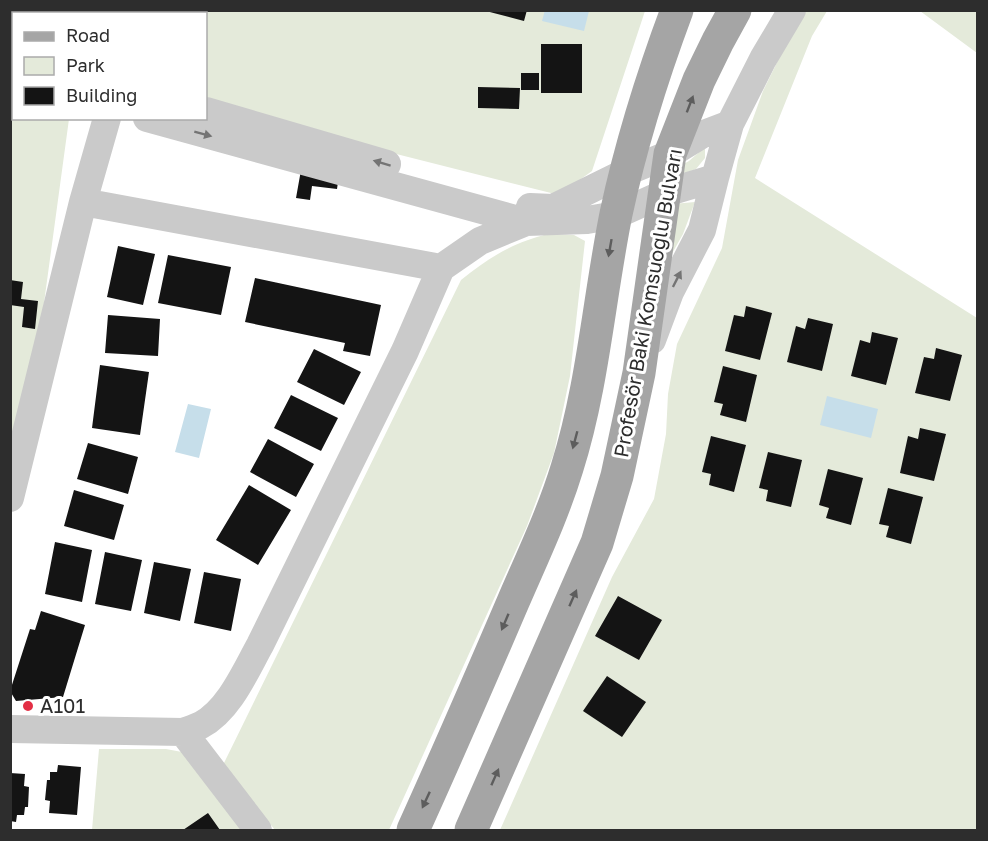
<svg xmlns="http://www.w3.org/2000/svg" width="988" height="841" viewBox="0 0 988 841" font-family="'Golos Text',sans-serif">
  <rect width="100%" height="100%" fill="#fff"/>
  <path fill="#e4eada" d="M152,10l493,1 -53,160 -33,24 -353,-89v-92h-54z
    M11,11h112l-1,3h-108l-1,30h-2z
    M806,11h21l-15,25 -57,142 222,140v512h-477l112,-253 42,-78 12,-65 2,-40 9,-50 45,-96 16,-88 25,-69 29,-59z
    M920,11h57v42z
    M10,72h3l1,46 55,1 -31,228 -28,109z
    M705,147v11l-9,11 -18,7v-9l11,-6z
    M695,202l-12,32 -22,39 12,-69z
    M548,234l26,1 11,6 -15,135 -16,77 -27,73 -138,304h-114l-52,-65 238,-485c29,-23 51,-37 87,-46z
    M99,749h67l16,3 64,78h-154z"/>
  <path fill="#c6deea" d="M545,10h44v1l-5,20 -42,-10z
    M827,396l51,13 -7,29 -51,-13z
    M188,404l23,5 -12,49 -24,-6z"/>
  <path fill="#141414" d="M482,10h45l-3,11z
    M541,44h41v49h-41z
    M521,73h18v17h-18z
    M478,87l42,1 -1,21 -41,-1z
    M301,170l38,5 -2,14 -25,-3 -2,14 -14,-2z
    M118,246l37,8 -12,51 -36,-8z
    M168,255l63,12 -10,48 -63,-12z
    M255,278l126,27 -11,51 -27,-5 2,-8 -100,-21z
    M10,280l13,2 -2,17 17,2 -3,28 -13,-2 2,-20 -14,-2z
    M746,306l26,7 -12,47 -35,-9 9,-36 10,2z
    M108,315l52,4 -2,37 -53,-3z
    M808,318l25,6 -11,47 -35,-9 9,-36 9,3z
    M872,332l26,6 -12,47 -35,-9 9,-36 10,3z
    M936,348l26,7 -12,46 -35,-8 9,-36 10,2z
    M314,349l47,23 -17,33 -47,-23z
    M100,365l49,7 -9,63 -48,-7z
    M723,366l34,9 -11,47 -26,-7 3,-11 -9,-2z
    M291,395l47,23 -17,33 -47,-23z
    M920,428l26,6 -12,47 -34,-8 8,-37 10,3z
    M711,436l35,9 -12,47 -25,-7 2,-11 -9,-2z
    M268,439l46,25 -18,33 -46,-25z
    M88,443l50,14 -10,37 -51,-15z
    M768,452l34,8 -11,47 -25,-6 2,-11 -9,-2z
    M828,469l35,9 -12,47 -25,-7 3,-10 -10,-3z
    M249,485l42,25 -33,55 -42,-25z
    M888,488l35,9 -12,47 -25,-7 3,-11 -10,-2z
    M74,490l50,15 -10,35 -50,-14z
    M55,542l37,8 -10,52 -37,-8z
    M105,552l37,8 -11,51 -36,-7z
    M154,562l37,7 -11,52 -36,-8z
    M204,572l37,7 -10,52 -37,-8z
    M618,596l44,24 -23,40 -44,-24z
    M41,611l44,14 -22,72 -47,4 -6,-10 20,-62 5,1z
    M607,676l39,26 -24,35 -39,-26z
    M58,765l23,2 -4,48 -28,-2 1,-12 -5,-1 2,-20h3v-8h7z
    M10,773l15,1 -1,12 5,1 -1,20h-3l-1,8h-7l-1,7 -6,-1z
    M208,813l12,17h-37z"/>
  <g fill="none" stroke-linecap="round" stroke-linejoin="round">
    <path stroke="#cacaca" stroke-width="28" d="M137,14v-4
      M206,111l181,53
      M147,118l379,104 61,-2 29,-5 49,-22 50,-15 15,-54 33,-65 29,-49
      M530,207l23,1 73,-36 44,-18 31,-19 29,-11
      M441,268l39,-27 46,-19
      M652,340l18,-48 32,-62 13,-52
      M10,498l73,-296
      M10,729l173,3c5,-2 12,-4 18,-7 28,-15 44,-53 59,-80l145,-294 36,-83 -358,-66 24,-84
      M183,732l75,98"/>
    <path stroke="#b7b7b7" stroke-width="33" d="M10,60h4"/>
    <path stroke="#a5a5a5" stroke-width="33" d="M413,830c34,-75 67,-151 100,-228 19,-44 40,-88 54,-134 26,-82 32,-170 49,-254 15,-70 36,-137 61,-204
      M471,830l126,-287 20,-67 22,-103 31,-219 29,-74 19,-39 17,-31"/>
  </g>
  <defs><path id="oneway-solid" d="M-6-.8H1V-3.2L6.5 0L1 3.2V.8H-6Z" transform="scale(1.5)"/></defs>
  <g fill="#5d5d5d">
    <use href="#oneway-solid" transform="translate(690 104) rotate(-69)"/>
    <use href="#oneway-solid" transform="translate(610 248) rotate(100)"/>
    <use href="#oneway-solid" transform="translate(575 440) rotate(105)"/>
    <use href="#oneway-solid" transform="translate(573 598) rotate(-66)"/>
    <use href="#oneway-solid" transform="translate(505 622) rotate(113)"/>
    <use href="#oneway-solid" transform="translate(495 777) rotate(-66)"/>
    <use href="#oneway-solid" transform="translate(426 800) rotate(115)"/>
  </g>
  <g fill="#747474">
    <use href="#oneway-solid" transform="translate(203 134) rotate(15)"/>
    <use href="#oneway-solid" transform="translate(382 163) rotate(-163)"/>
    <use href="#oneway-solid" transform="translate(677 279) rotate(-63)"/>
  </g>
  <circle fill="#e32f45" stroke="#fff" stroke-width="2" cx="28" cy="706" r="6"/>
  <g text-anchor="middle" stroke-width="6" stroke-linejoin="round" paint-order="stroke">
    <g font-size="20" fill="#2d2d2d" stroke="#fff">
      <text transform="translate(648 303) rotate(-80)" y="7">Profesör Baki Komsuoğlu Bulvarı</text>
    </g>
    <g font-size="20" fill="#2d2d2d" stroke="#fff" text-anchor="start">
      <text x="40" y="713">A101</text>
    </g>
  </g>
  <rect width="988" height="841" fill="none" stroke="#2d2d2d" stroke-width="24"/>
  <rect x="12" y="12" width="195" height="108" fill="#ffffff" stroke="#ababab" stroke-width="1.5"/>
  <rect x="24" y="32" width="30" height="9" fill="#a5a5a5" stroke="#ababab" stroke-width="1.5"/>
  <text x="66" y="42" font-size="18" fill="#2d2d2d">Road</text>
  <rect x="24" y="57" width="30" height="18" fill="#e4eada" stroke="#ababab" stroke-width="1.5"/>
  <text x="66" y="72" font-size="18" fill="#2d2d2d">Park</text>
  <rect x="24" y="87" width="30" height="18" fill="#141414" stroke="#ababab" stroke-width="1.5"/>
  <text x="66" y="102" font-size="18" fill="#2d2d2d">Building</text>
</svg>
